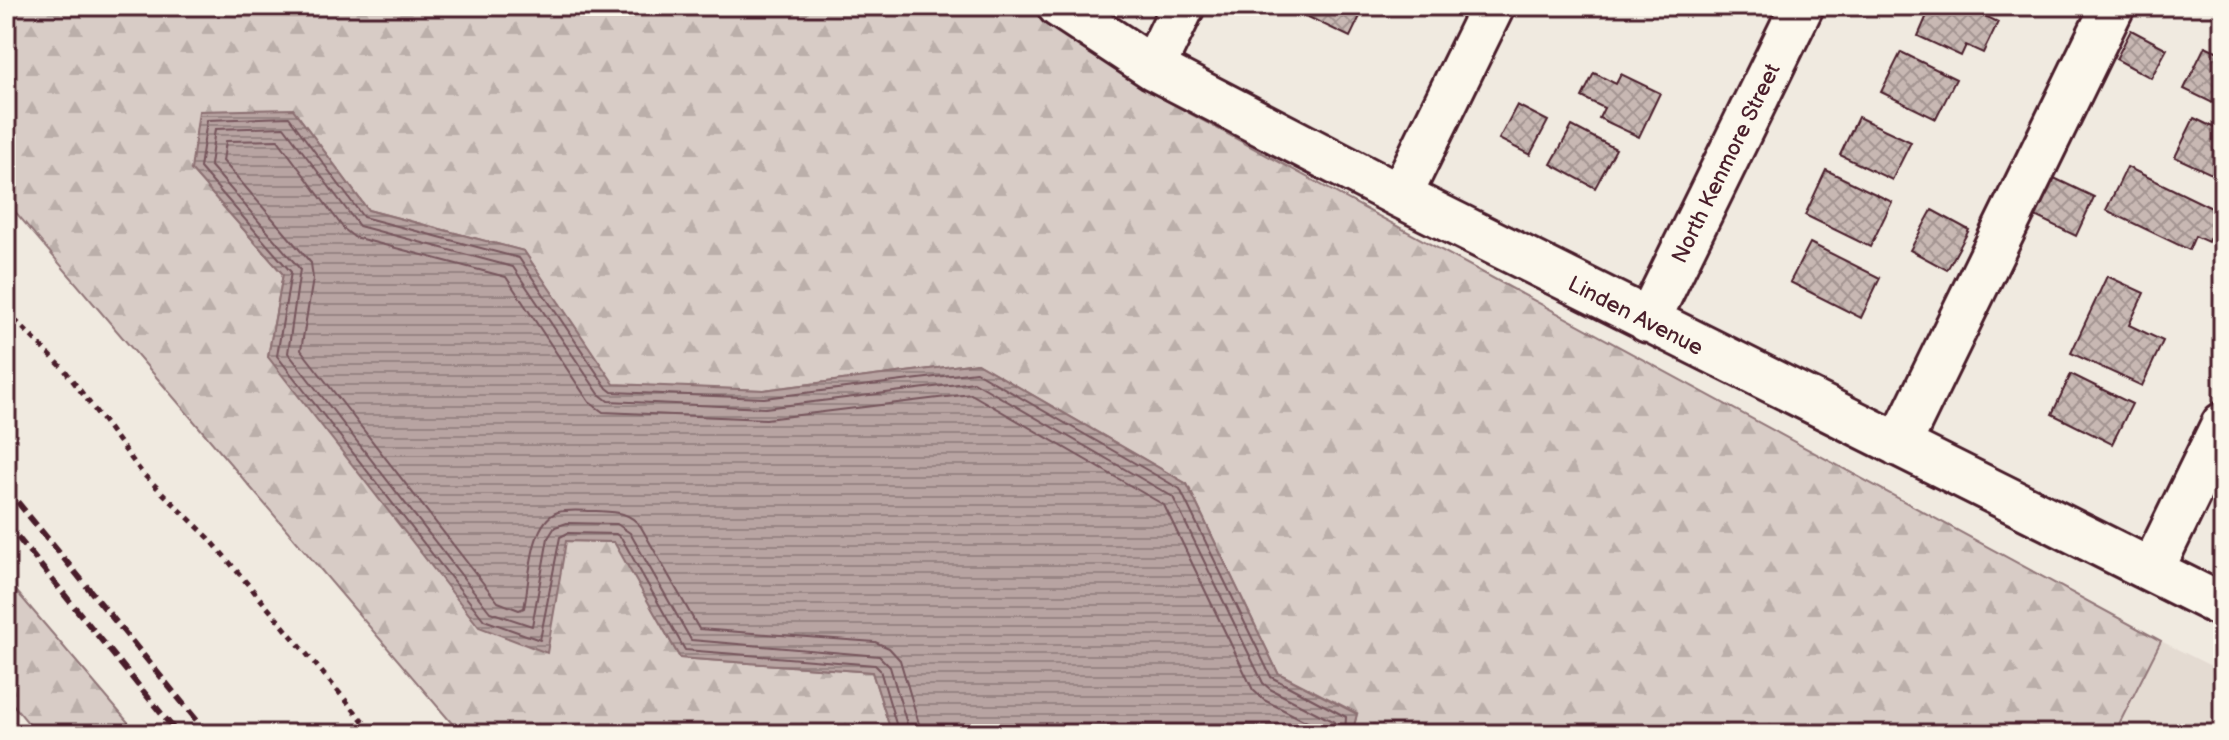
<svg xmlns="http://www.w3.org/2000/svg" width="2229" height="740" viewBox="0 0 2229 740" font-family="'Balsamiq Sans',sans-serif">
  <defs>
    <pattern id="forest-firs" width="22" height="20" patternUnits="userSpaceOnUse" patternTransform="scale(2)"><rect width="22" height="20" fill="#d8ccc6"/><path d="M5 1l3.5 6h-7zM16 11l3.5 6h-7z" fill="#bbafaa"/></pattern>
    <pattern id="water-rules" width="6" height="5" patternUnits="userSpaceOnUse" patternTransform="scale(2)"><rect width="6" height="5" fill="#b8a4a2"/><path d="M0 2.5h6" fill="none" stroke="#988584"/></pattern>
    <pattern id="building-cross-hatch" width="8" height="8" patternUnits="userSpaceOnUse" patternTransform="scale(2)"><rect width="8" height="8" fill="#c8b8b3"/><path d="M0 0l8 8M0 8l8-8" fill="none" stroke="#a49592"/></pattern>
  </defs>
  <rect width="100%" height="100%" fill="#f0eae0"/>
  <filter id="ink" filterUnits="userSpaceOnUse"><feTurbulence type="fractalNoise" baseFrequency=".0125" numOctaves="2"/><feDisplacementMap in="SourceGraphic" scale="16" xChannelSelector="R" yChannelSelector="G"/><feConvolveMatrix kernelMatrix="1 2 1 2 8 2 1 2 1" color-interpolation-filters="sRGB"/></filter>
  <g filter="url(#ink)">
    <path fill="#e4dbd2" d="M2161,641l62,31v62h-109z"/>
    <path fill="url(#forest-firs)" stroke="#917678" stroke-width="2" d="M6,6h1023l112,81 1020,554 -47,93h-762l5,-21 -79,-40 -91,-189 -210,-121 -214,27 -149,-5 -90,-134 -156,-41 -75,-101 -102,61 92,104 -15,83 298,184 49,1 65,116 192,14 20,62h-431l-455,-533z
      M6,579l132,155h-101l-31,-38z"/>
    <path fill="url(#water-rules)" stroke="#8c6f72" stroke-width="2" d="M293,109l75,101 156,41 90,133 149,6 214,-27 210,121 91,189 79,41 -5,20h-460l-20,-62 -192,-14 -66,-116 -48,-1 -19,112 -68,-26 -211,-270 15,-83 -92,-104 8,-59z"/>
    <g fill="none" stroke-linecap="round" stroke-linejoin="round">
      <path stroke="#76545b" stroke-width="2" d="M899,734l-19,-64 -5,-5 -190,-15 -63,-111 -6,-5 -48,-1 -8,4 -20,103 -56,-20 -207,-264 14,-84 -91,-104 7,-48 82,-3 74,100 156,41 88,130 5,4 152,6 212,-26 204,117 91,188 75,40 -1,17
        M910,734l-20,-67 -11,-11 -188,-16 -61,-107 -13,-9 -50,-1 -12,4 -7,11 -16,88 -42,-14 -202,-259 12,-84 -90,-104 5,-36 69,-2 75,99 154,41 86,127 9,7 157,7 209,-26 199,115 90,186 7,6 64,33 1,12
        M922,734l-22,-74 -11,-12 -14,-6 -176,-13 -58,-102c-12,-16 -27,-15 -45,-16 -12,0 -27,-2 -38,1 -29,10 -28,70 -34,96l-5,2 -21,-8 -197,-252 12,-71 -2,-16 -88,-102 3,-20 52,-1 66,89 10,8 152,40 83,125 14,10 163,7 205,-25 193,111 89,185 11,10 57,29 2,5"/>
    </g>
    <path fill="url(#building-cross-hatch)" stroke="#4a1f2b" stroke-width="2" d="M1309,6h56l-15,31 -46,-22z
      M1931,6h33l34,16 -15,31 -17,-8 -5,11 -43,-20z
      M2131,30l36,19 -16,29 -35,-19z
      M2205,46l18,8v54l-39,-19z
      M1901,52l55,27 -20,40 -55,-27z
      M1594,73l22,11 5,-10 39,19 -21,44 -40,-19 5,-10 -22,-11z
      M1517,105l31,16 -18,34 -31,-16z
      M1858,117l53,25 -19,38 -52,-25z
      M2194,118l29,14v29l-7,15 -41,-19z
      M1572,126l44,23 -21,39 -44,-24z
      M2127,167l95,46 -14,29 -13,-6 -6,14 -83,-40z
      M1826,170l66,32 -22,45 -65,-32z
      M2054,178l40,19 -18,39 -41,-20z
      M1932,210l37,20 -22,40 -37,-20z
      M1810,243l70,35 -19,40 -71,-36z
      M2107,276l37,17 -15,32 34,16 -21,45 -71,-33z
      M2071,374l61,30 -20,40 -60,-30z"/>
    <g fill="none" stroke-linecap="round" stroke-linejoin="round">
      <g stroke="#4a1f2b" stroke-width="48">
        <path id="minor" d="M1059,6l94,62 247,128 823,410
          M1153,68l30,-62
          M1400,196l93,-190
          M1648,321l154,-315
          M1899,445l214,-439
          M2152,570l71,-146"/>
      </g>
      <path stroke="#4a1f2b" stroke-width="5" stroke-dasharray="6 6" stroke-linecap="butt" d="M6,311l58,58 79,105 66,64 165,196"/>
      <use href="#minor" stroke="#fbf7ec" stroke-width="42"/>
      <path stroke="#4a1f2b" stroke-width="6" stroke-dasharray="12 6" stroke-linecap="butt" d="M6,488l202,246
        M6,523l172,211
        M6,719l13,15"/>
    </g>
  </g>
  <g text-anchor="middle" stroke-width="6" stroke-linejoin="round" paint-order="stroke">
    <g font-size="22" fill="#4a1f2b" stroke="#fbf7ec">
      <text transform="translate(1725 163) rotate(-64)" y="8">North Kenmore Street</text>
      <text transform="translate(1636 315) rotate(27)" y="8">Linden Avenue</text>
    </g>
  </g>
  <rect width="2229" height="740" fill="none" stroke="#fbf7ec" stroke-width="32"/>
  <rect x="16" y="16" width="2197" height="708" fill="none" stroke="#4a1f2b" stroke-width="3" filter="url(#ink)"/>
</svg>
